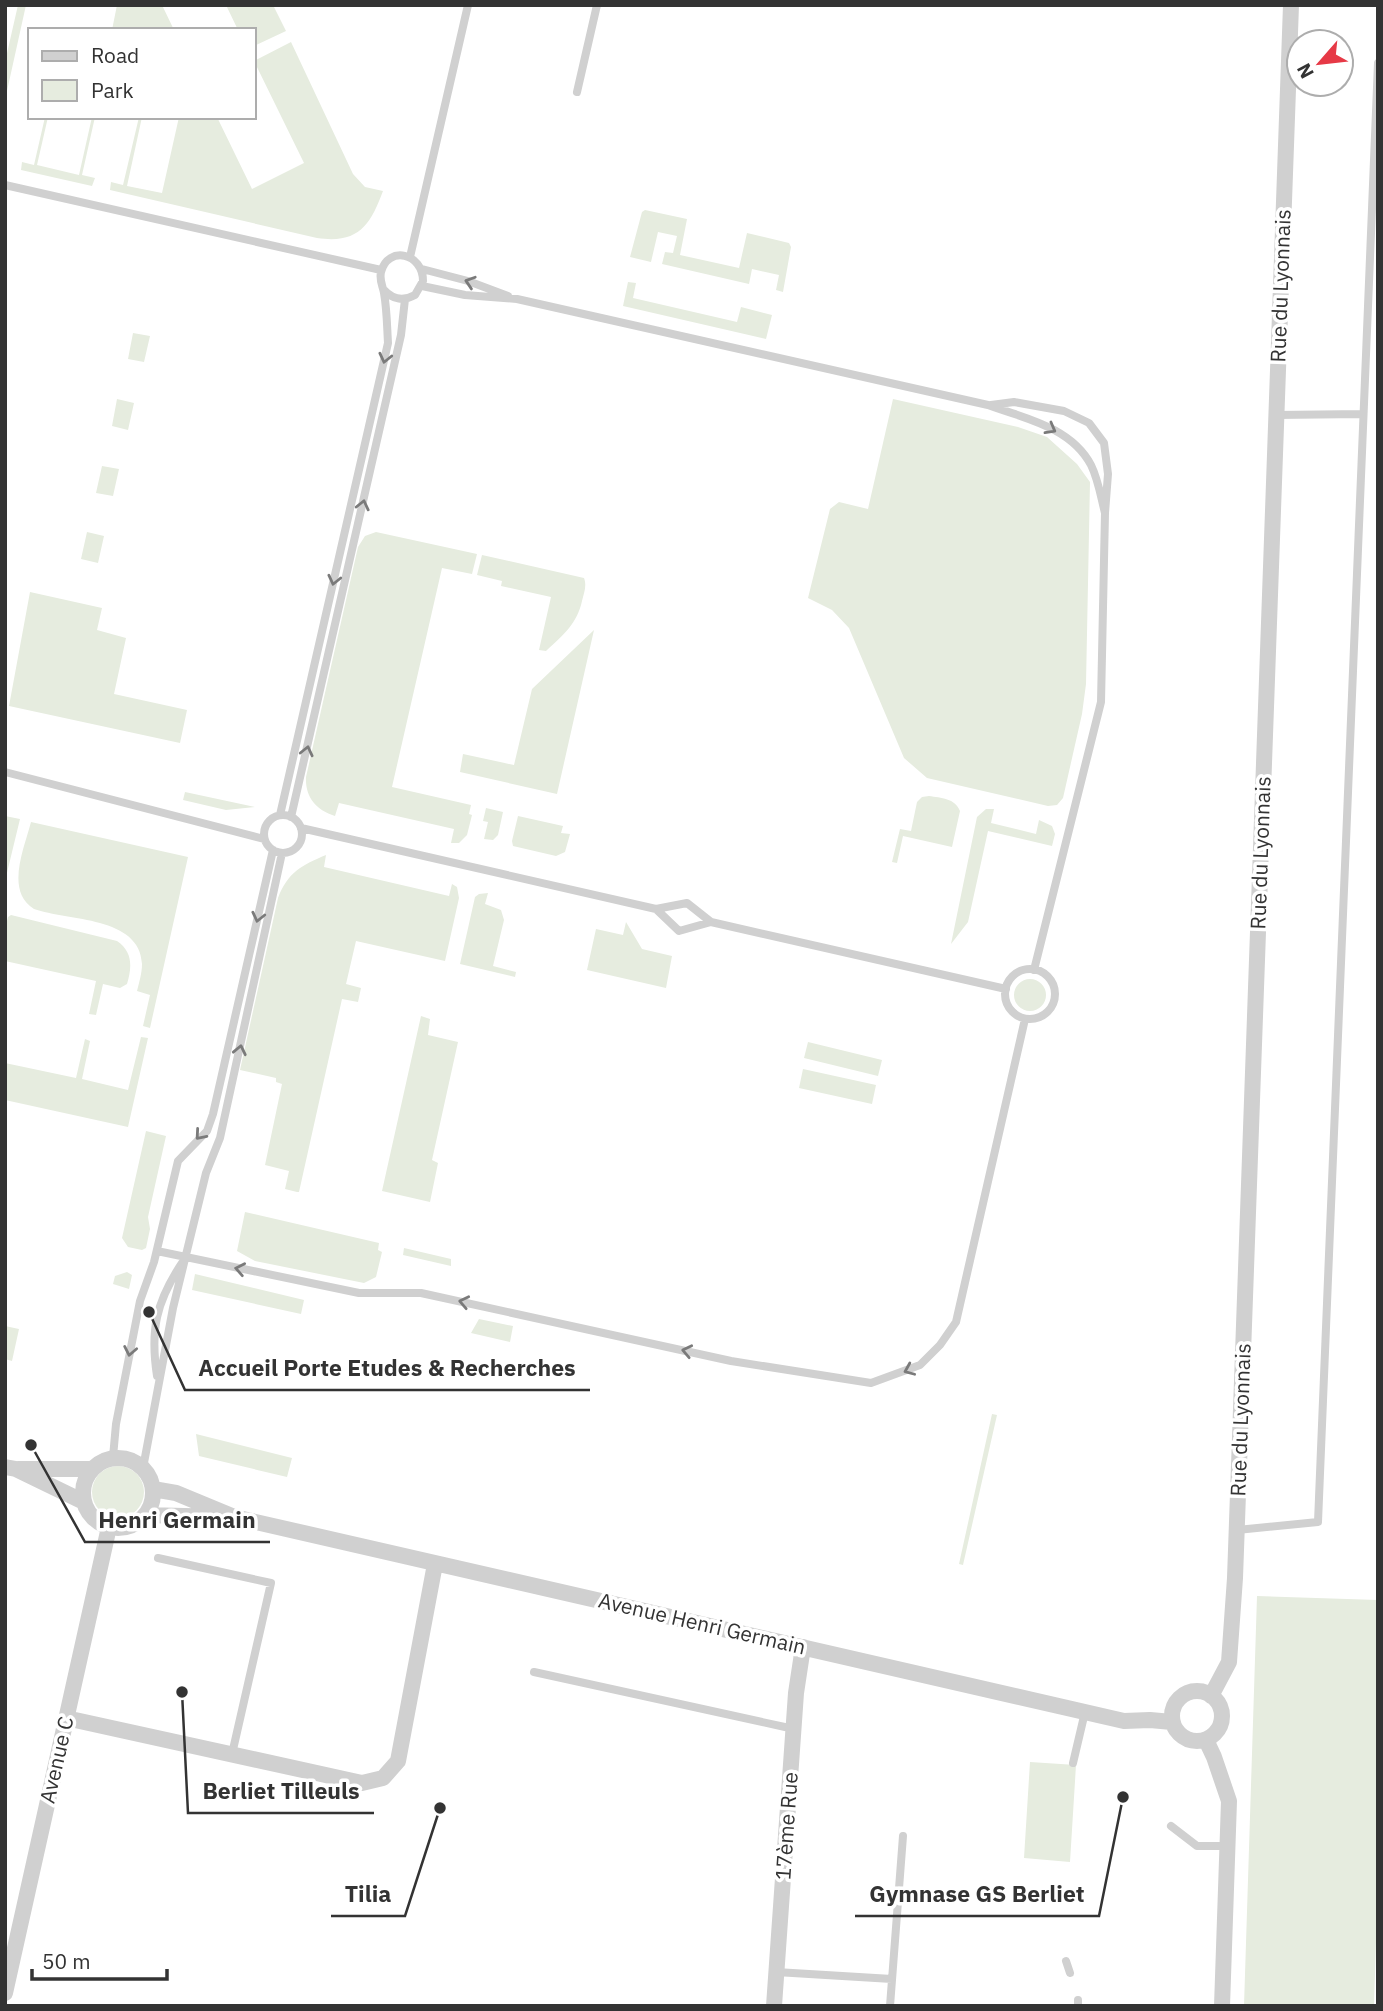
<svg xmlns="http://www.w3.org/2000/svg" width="1383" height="2011" viewBox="0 0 1383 2011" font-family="'IBM Plex Sans',sans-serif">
  <rect width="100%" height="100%" fill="#fff"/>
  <path fill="#e6ecdf" d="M18,5h8l-21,95v-38z
    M117,5h45l12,25h-62z
    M226,5h47l13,26 -32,15v-16h-16z
    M291,42l62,132 12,13 18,4c-13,35 -25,53 -66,47l-207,-48 1,-8 12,3 16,-68h3l-15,69 35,7 17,-76h38l35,72 52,-26 -50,-102z
    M45,117h3l-11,48 42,10 13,-58h3l-13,58 13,3 -3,8 -71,-16 1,-8 12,3z
    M645,210l42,9 -7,36 59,13 8,-35 42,10 2,4 -8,45 -7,-2 3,-15 -27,-6 -3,15 -87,-20 3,-12 8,1 4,-17 -19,-4 -7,30 -21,-5 12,-45z
    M628,282l8,1 -3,15 104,24 4,-15 31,8 -6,24 -143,-33z
    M133,333l17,3 -6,26 -16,-3z
    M117,399l17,4 -6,27 -16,-4z
    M893,399l125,28 29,10 30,27 13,18 -4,202 -4,30 -19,84 -6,7 -9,1 -121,-28 -23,-20 -55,-130 -17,-18 -24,-12 22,-89 9,-7 29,7z
    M102,466l17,3 -6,27 -17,-3z
    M87,532l17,4 -6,27 -17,-4z
    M376,532l101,22 -5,20 -30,-6 -50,219 79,18 -2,9 3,1 -5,20 -8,8h-8l3,-14 -115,-26 -4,13c-19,-6 -30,-19 -29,-39l52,-230 7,-11z
    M482,555l102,23c3,8 0,15 -2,23 -5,23 -19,34 -36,50l-7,-1 12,-53 -50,-11 1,-5 -25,-6z
    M30,592l72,16 -5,22 29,8 -12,56 73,16 -7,33 -171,-37z
    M594,630l-37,164 -97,-22 3,-18 51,11 18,-76z
    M185,792l70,15 -29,3 -43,-10z
    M929,796c12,2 26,2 31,15l-8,36 -49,-11 -6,27 -5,-1 8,-33 11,2 6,-29 5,-5z
    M486,808l17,4 -5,23 -5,5 -9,-1 4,-17 -5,-1z
    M986,809h8l-3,14 45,11 3,-14 13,6 3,8 -3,12 -64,-15 -20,91 -17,22 26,-127z
    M5,816l15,3 -15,62z
    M518,816l45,10 -2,7 9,1 -5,18 -9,4 -43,-10 -1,-5z
    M31,822l157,35 -38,171 -7,-2 7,-31 -13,-4c2,-8 5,-18 5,-27 -2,-48 -74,-43 -108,-55 -29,-18 -10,-60 -3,-87z
    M326,855l-2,12 125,29 3,-12 5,3 2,11 -14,63 -89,-20 -10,43 15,4 -3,14 -16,-3 -43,193h-2l-12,-3 4,-18 -24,-6 17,-81 -6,-2v-4l-36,-8 38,-172c10,-26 24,-33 48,-43z
    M488,893l-3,11 16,6 3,10 -11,46 23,6 -1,5 -55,-13 15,-67 4,-3z
    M11,915l106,26c16,11 15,26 10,43l-7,4 -17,-4 -7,31 -7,-1 7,-33 -91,-20v-32l3,-12z
    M626,922l16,27 30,7 -6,32 -79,-18 9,-41 27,6z
    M1014 995a16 16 0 1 1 32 0a16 16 0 1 1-32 0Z
    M421,1016l9,3 -2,16 30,7 -26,118 6,3 -8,39 -48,-11z
    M141,1037l7,1 -20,89 -123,-27v-37l71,15 9,-39 5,2 -8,38 46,11z
    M808,1042l74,18 -4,16 -74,-18z
    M803,1069l73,16 -4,19 -73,-16z
    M146,1131l20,5 -18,81 2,12 -4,19 -4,2 -14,-3 -6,-9z
    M245,1212l134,31 -1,7 4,2 -6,25 -12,6 -109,-22 -18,-10z
    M404,1248l47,11v7l-48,-11z
    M127,1272l5,3 -3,14 -16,-5 2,-8z
    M195,1274l109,26 -3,14 -109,-24z
    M479,1319l34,7 -3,16 -39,-9z
    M5,1326l14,3 -7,32 -7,-2z
    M992,1414l5,1 -34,150 -4,-1z
    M196,1434l96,24 -5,19 -88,-21z
    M92 1492a26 26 0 1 1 52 0a26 26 0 1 1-52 0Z
    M1257,1596l121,4v278l-4,128h-130z
    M1030,1762l46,3 -6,97 -46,-4z"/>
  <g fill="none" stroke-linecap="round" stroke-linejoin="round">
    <path stroke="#d0d0d0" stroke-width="8" d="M577,92l20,-87
      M5,185l376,85
      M410,257l58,-252
      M422,269l46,12 40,15
      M422,286l43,9 52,4 471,106c36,13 83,22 103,60 7,14 10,32 14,48
      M991,405l23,-3 50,9 25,12 15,20 4,31 -3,39 -4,189 -67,268
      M1276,415l87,-1
      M5,772l259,67
      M280,815l108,-472c-1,-16 -1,-33 -4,-50 -1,-7 -5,-12 -3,-21 7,-27 42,-19 42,9l-8,14c-11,6 -22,5 -31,-5
      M264 834a19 19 0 1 1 38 0a19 19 0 1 1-38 0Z
      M291,817l110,-482 4,-36
      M301,828l355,81
      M711,922l-32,9 -23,-22 31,-6 24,19 295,67
      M1005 994a25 25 0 1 1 50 0a25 25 0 1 1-50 0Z
      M157,1251l202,42h62l310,68 140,22 49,-18 20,-20 16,-23 69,-303
      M157,1376c-7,-46 -1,-74 25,-113
      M113,1457l3,-33 24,-123 14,-39 24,-101 29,-30 6,-17 60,-264
      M143,1468l30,-160 33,-135 14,-35 62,-285
      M1237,1530l81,-8 60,-1459
      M158,1558l113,25 -39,171
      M534,1672l260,57
      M1073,1763l12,-51
      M1171,1826l26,20h30
      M1066,1961l4,12
      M776,1972l116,7
      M1078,2000v6
      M890,2006l13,-170"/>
    <path stroke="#d0d0d0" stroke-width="16" d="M83 1493a35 35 0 1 1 70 0a35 35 0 1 1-70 0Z
      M5,1467l11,2 68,33
      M18,1469h73
      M153,1489l23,4 58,24 890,204 26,-1 22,2
      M145,1515l79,2
      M1172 1716a25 25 0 1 1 50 0a25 25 0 1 1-50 0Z
      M1211,1696l18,-34 6,-84 56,-1573
      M66,1718l296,65 21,-5 15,-17 37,-197
      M1206,1740l8,17 15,44 -7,205
      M5,1993l104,-466
      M774,2006l22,-313 7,-46"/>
  </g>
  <defs><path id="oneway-chevron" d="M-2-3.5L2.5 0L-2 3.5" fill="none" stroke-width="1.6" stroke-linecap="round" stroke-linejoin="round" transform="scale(1.75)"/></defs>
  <g stroke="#7a7a7a">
    <use href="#oneway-chevron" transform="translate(470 282) rotate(-162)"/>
    <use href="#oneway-chevron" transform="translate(385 358) rotate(103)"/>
    <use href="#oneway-chevron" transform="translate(1051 429) rotate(29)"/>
    <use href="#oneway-chevron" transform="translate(363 505) rotate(-77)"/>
    <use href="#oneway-chevron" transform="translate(334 580) rotate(103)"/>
    <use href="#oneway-chevron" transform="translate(307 751) rotate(-77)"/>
    <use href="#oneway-chevron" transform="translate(258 917) rotate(103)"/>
    <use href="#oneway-chevron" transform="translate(240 1050) rotate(-78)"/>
    <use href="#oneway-chevron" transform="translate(200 1135) rotate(131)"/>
    <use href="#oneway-chevron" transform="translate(240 1269) rotate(-169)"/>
    <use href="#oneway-chevron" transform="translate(464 1302) rotate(-168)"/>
    <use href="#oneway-chevron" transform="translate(130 1351) rotate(101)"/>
    <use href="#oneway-chevron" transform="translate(687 1351) rotate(-168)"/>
    <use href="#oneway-chevron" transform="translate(909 1370) rotate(157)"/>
  </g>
  <g text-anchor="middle" stroke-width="7" stroke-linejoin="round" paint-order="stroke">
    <g font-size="21" fill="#333" stroke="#fff">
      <text transform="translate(1281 286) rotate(-88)" y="7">Rue du Lyonnais</text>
      <text transform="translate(1261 853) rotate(-88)" y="7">Rue du Lyonnais</text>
      <text transform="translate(1241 1420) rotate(-88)" y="7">Rue du Lyonnais</text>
      <text transform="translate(702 1624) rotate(13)" y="7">Avenue Henri Germain</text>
      <text transform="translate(57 1760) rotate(-77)" y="7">Avenue C</text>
      <text transform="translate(787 1826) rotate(-86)" y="7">17ème Rue</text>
    </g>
  </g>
  <path fill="none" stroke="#333" stroke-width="2.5" d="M149 1312L185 1390H590M31 1445L85 1542H270M182 1692L188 1813H374M440 1808L405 1916H331M1123 1797L1099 1916H855"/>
  <g fill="#333" stroke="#fff" stroke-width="2.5">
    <circle cx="149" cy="1312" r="7"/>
    <circle cx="31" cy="1445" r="7"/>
    <circle cx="182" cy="1692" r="7"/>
    <circle cx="440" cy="1808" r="7"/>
    <circle cx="1123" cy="1797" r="7"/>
  </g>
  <g font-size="23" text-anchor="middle" font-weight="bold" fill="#333" stroke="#fff" stroke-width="7" stroke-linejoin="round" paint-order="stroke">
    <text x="387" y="1376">Accueil Porte Etudes &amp; Recherches</text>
    <text x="177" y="1528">Henri Germain</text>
    <text x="281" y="1799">Berliet Tilleuls</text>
    <text x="368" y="1902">Tilia</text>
    <text x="977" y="1902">Gymnase GS Berliet</text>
  </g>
  <rect width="1383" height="2011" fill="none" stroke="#333333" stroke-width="14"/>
  <rect x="28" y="28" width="228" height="91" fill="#ffffff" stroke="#adadad" stroke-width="2"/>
  <rect x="42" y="51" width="35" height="10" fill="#d0d0d0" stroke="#adadad" stroke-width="2"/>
  <text x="91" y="63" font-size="21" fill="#333333">Road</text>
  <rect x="42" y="80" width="35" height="21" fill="#e6ecdf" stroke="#adadad" stroke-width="2"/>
  <text x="91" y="98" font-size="21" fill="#333333">Park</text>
  <g transform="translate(1320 63) rotate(242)"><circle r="33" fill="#ffffff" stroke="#adadad" stroke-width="2"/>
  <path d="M0-5L12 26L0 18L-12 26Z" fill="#e63946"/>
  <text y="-10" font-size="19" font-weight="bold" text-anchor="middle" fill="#333333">N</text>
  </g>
  <path d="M32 1969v10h135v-10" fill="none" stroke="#333333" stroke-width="3.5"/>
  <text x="42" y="1969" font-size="21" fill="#333333" stroke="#ffffff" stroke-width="5" paint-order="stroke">50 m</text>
</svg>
